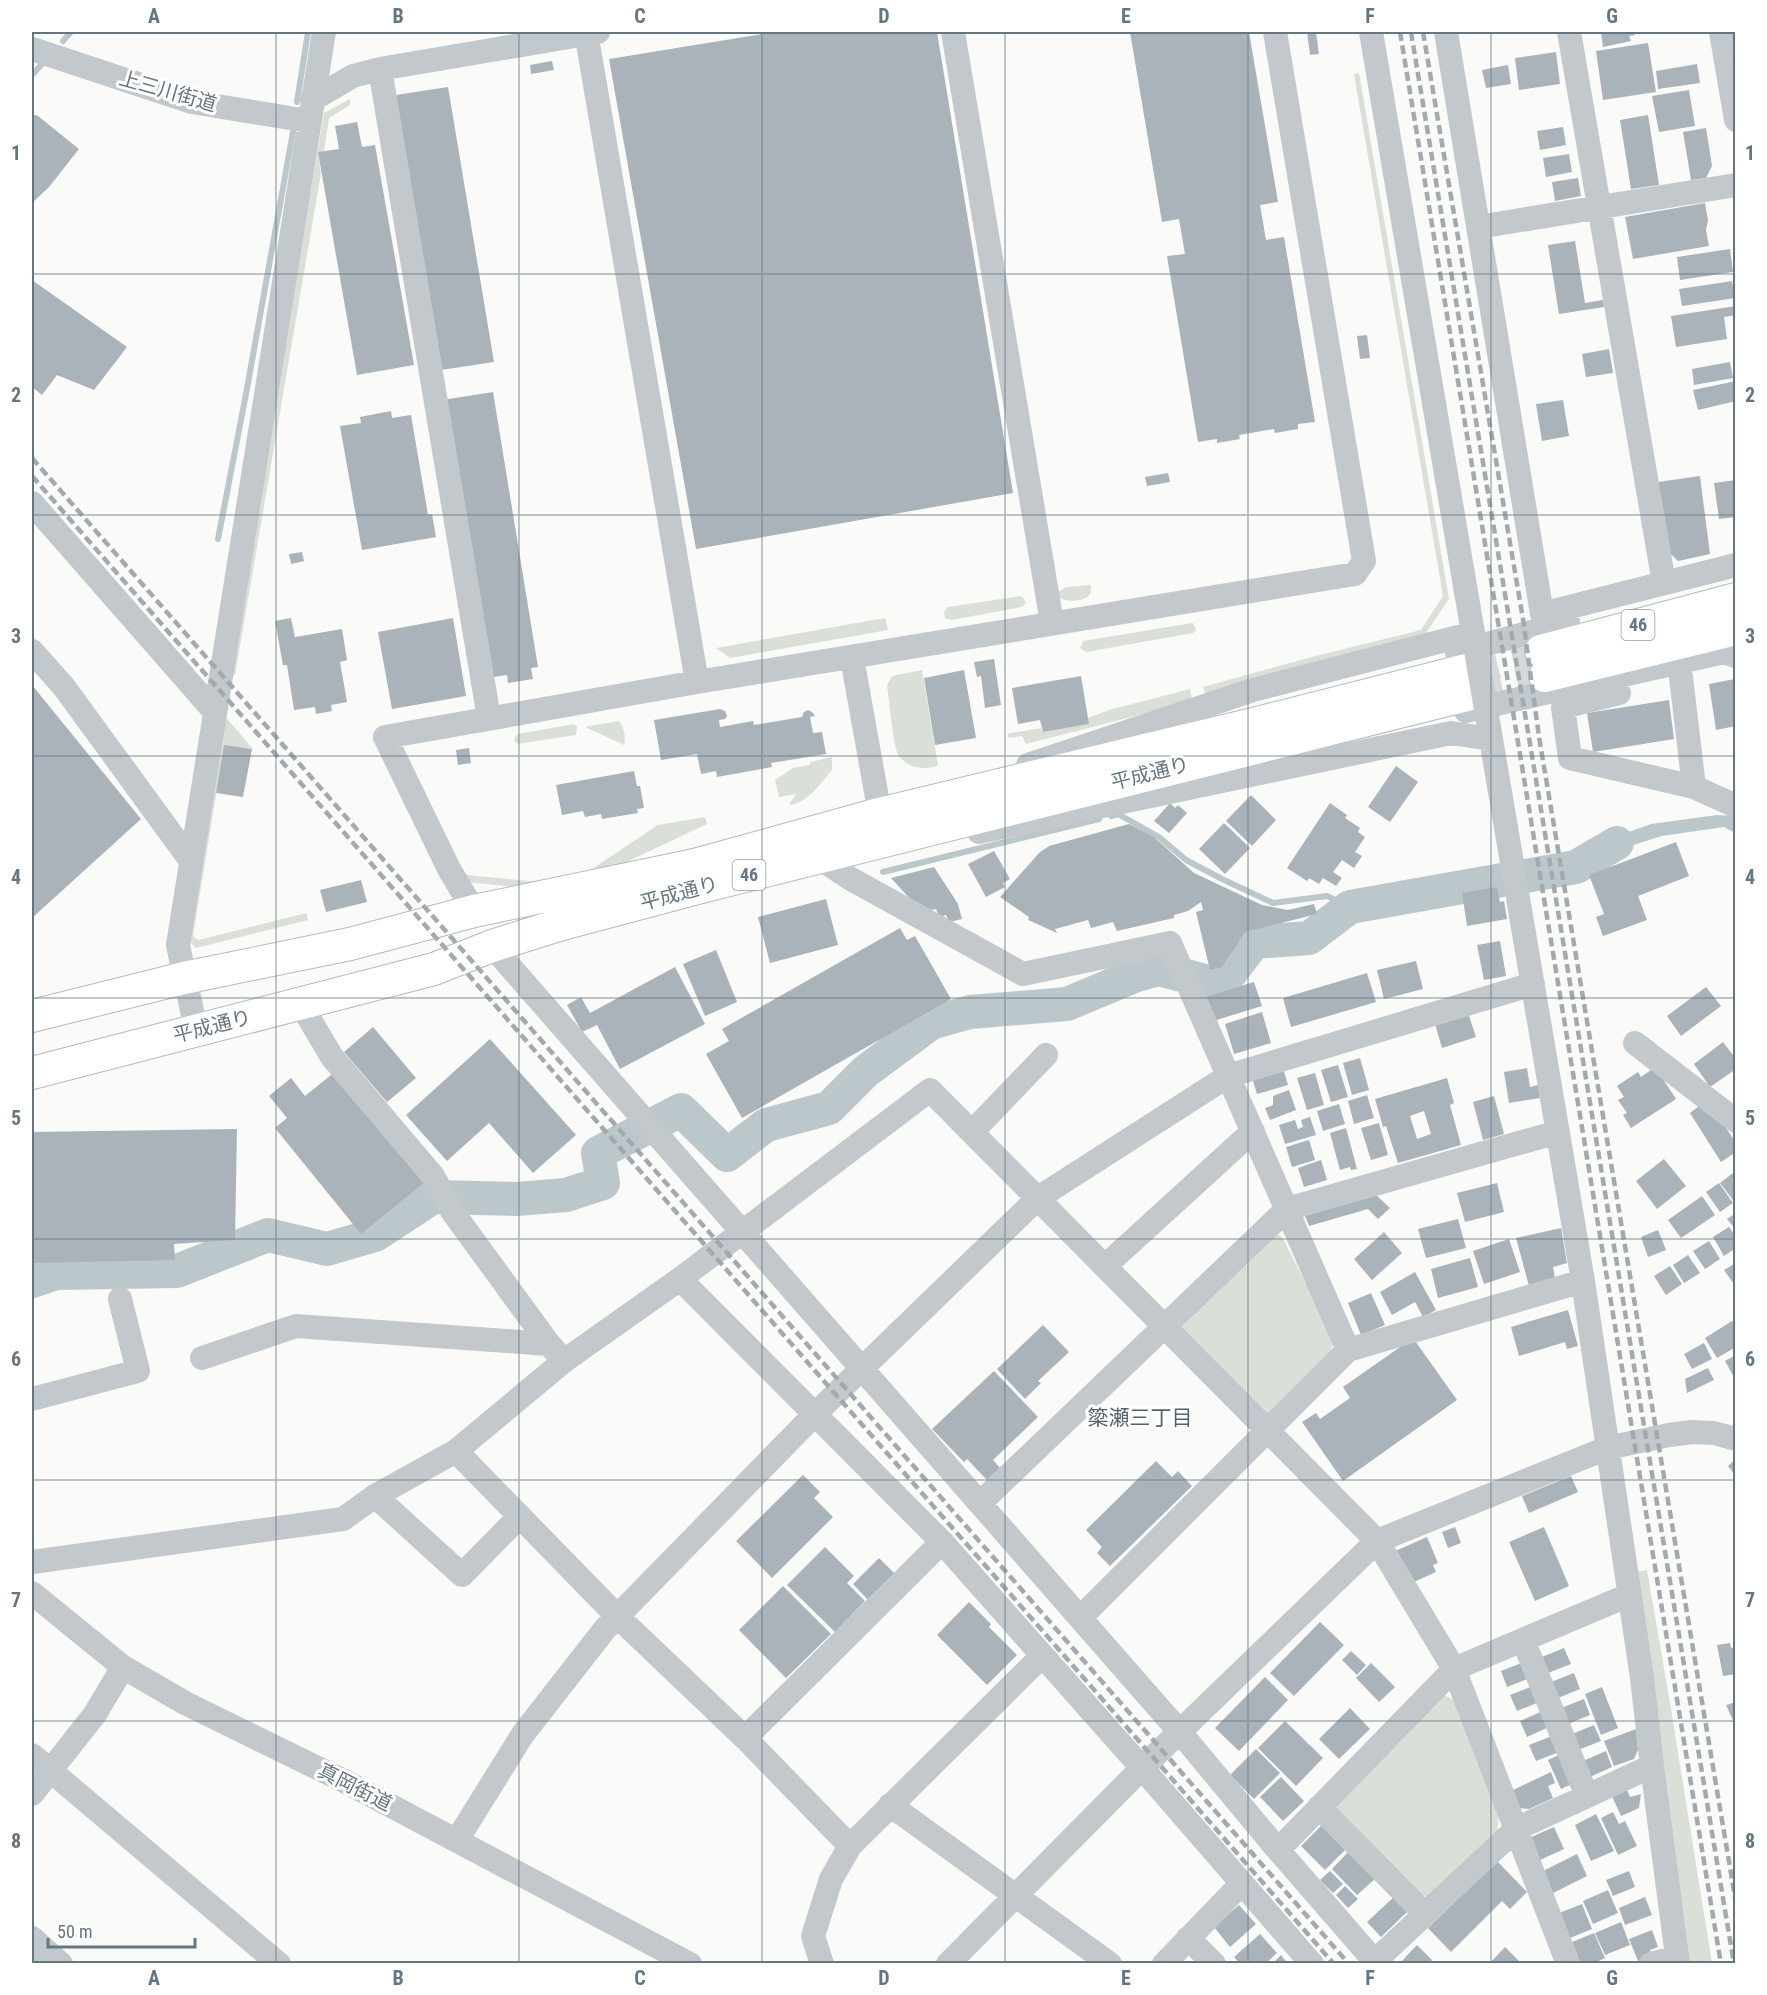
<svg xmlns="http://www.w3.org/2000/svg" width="1767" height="1995" viewBox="0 0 1767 1995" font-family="'Roboto Condensed','Noto Sans JP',sans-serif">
  <rect width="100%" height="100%" fill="#fafaf8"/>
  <path fill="#dadfd7" d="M1359,73l90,526 -25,37 -218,59 -3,-8 109,-30 109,-27 22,-34 -89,-522z
    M350,99v6l-21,13 -5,33 -6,2 3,20 -86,502 -6,-7 95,-555z
    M1090,585c7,17 -21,18 -31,13l-1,-6 8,-5z
    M1021,596l3,3 2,4 -4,4 -71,13 -6,-2 -1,-6 4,-5z
    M885,618l3,12 -158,28 -14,-10z
    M1193,623l3,7 -3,3 -107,19 -6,-4 3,-7z
    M922,670l16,96c-13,4 -29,3 -39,-10 -6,-7 -10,-58 -12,-71l5,-9z
    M1190,689l2,11 -10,4 -156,40 -4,-8 -13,2 -2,-4 34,-6 2,4 46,-8 -1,-6 21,-8z
    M222,713l31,36 -29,-3 -31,190 5,4 108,-27 2,7 -112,28 -11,-11z
    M619,721c5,6 7,16 5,24l-39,-18z
    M574,724l3,3 -1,8 -58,9 -4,-3 1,-4 3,-3z
    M832,757v13c-11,13 -25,34 -43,35l7,-11 -17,3 -4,-17 18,-12 17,-3v-3z
    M705,817l2,7 -144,68 -105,-11 -1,-7 111,11 90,-60z
    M1272,1231l10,6 53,103 -6,15 -60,62 -93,-85z
    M1647,1570l23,133 42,260h-24l-53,-391z
    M1438,1692l18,9 43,113 -2,20 -65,63 -14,-2 -85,-84 2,-12z"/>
  <path fill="#bbc7cb" d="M1717,815l18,1v17l-11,-6 -62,9 -32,10 -53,25 -3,-15 38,-18 39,-14z"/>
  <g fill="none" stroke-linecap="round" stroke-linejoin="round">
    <path stroke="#bbc7cb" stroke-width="6" d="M63,41l8,-9
      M33,74l8,-9
      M297,102l11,-70
      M218,539l28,-145 47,-262
      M1111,816l7,-2 41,23 27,23 36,19 51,24 54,-7 23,11
      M883,872l216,-53"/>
    <path stroke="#bbc7cb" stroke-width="34" d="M32,1281l24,-8 121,-2 91,-36 59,14 48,-14 58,-38 84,2 49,-4 37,-12 -5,-30 83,-43 46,45 39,-30 63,-17 37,-37 65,-48 39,-11 97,-8 67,-28 25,-7 53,14 17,-8 25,-33 55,-4 41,-31 226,-40 41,-24
      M32,1962l1,2"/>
  </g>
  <path fill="#aab3b9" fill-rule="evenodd" d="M774,32h163l76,461 -317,56 -87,-490z
    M1130,32h119l29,170 -18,3 6,35 18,-3 31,185 -17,2v5l-23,4 -1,-4 -35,6 1,4 -23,4v-4l-19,3 -31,-186 18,-2 -6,-35 -17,3z
    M1307,32h9l3,22 -9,1z
    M1601,32h33l1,3 -6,1 2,5 -28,6z
    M1648,43l8,49 -53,8 -7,-49z
    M1556,52l4,32 -41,6 -4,-32z
    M552,61l2,9 -23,4 -1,-9z
    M1697,64l3,19 -42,6 -2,-18z
    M1508,65l3,19 -25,4 -4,-18z
    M448,87l46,275 -53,8 -45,-275z
    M1689,90l6,36 -36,6 -7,-36z
    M32,114l6,2 41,33 -30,38 -17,16z
    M1648,115l11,70 -28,4 -11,-69z
    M357,122l5,25 13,-2 39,220 -57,10 -39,-223 21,-3 -4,-23z
    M1563,127l3,18 -26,5 -3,-19z
    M1706,128l6,38 -6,12 -15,2 -8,-48z
    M1569,154l3,18 -26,5 -3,-19z
    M1578,178l3,18 -26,5 -3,-19z
    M1705,203l3,17 -2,10 3,16 -76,13 -8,-42z
    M1575,241l10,62 18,-3 1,7 -45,7 -11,-69z
    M1730,249l3,23 -53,8 -3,-23z
    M32,280l95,67 -33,43 -37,-15 -15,20 -10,-8z
    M1732,281l3,17 -53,8 -3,-17z
    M1736,306v9l-12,2 3,22 -51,8 -5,-31z
    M1367,335l3,23 -10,1 -3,-23z
    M1609,349l4,24 -27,4 -4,-23z
    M1730,362l3,16 -39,7 -2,-16z
    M1736,381v20l-38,9 -5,-20z
    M493,392l45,275 -7,1 2,11 -25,4 -1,-8 -20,3 -45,-278z
    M1563,400l6,36 -27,5 -6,-37z
    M391,411l1,7 19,-3 17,100 4,-1 4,23 -74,13 -22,-124 21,-3 -1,-6z
    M1168,473l2,9 -23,4 -2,-9z
    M1700,476l10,78 -32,7 -7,-7 -13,-72z
    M1736,480v37l-17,2 -5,-36z
    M302,552l2,9 -13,3 -2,-10z
    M291,618l4,19 47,-8 5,31 -7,2 7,40 -16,3 1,6 -16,3 -1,-7 -21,3 -7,-45h-4l-8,-44z
    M453,618l13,78 -74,13 -14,-77z
    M994,659l7,46 -16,3 -4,-32 -4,1 -3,-15z
    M964,670l12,68 -41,7 -11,-67z
    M1081,676l8,48 -46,8 -3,-12 -22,4 -6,-36z
    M1735,679l1,47 -20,4 -7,-46z
    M32,685l109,134 -109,99z
    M1669,700l5,39 -81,13 -6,-39z
    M720,709l5,2 2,5 -2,3 -6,1 1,7 33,-6 1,4 48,-8 2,-5 4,-2 4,2 3,4 -5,1 3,16 9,-1 4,22 -55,9 1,4 -55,10 -1,-6 -15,3 -4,-20 -36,6 -7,-40z
    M224,745l28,4 -9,48 -27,-4z
    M469,748l2,15 -13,2 -2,-15z
    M1396,766l22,16 -28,40 -22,-15z
    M634,771l3,15h3l4,22 -7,1 1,4 -36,6 -1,-5 -16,3 -2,-6 -21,4 -6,-30z
    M1251,795l25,25 -24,26 -26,-25z
    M1170,803l5,5 3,-3 9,8 -18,20 -15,-12z
    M1330,803l17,12 -2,3 15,10 -2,4 7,5 -10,15 7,4 -8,12 -12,-8 -9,12 9,6 -6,8 -13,-8 -4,6 -10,-6 -2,3 -20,-13z
    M1224,823l26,25 -25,26 -26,-25z
    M1129,824l25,13 40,36 68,32 26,5 26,-6 3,10 -72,18 -23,35 -12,3 -14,-58 7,-2 -2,-8 -13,9 -14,4v3l-57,13 -4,-9 -22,6 -3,-8 -33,9 2,4 -29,-13 1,-3 -29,-20 39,-44 10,-7z
    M1676,842l13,34 -51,20 9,24 -44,16 -7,-19 8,-3 -15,-39z
    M994,851l16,28 -7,4 2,4 -19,10 -18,-33z
    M934,867l24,37 4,15 -13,3 -3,-7 -7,2 -3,-8 -14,3 -31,-34z
    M361,880l6,22 -41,10 -6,-22z
    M1497,887l3,15 4,-1 3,18 -40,7 -5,-33z
    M826,899l12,46 -68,18 -12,-46z
    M900,928l7,12 8,-4 36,63 -209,119 -36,-64 23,-13 -7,-12z
    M1500,941l6,35 -22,4 -7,-35z
    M716,950l21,52 -32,14 -22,-52z
    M1416,961l7,28 -39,10 -7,-29z
    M675,967l30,57 -85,45 -23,-44 -15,7 -15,-27 14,-8 9,16z
    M1367,973l9,29 -85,25 -8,-29z
    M1254,982l8,24 -49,15 -8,-24z
    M1706,987l15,19 -40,30 -14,-20z
    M1262,1012l9,31 -37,11 -9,-30z
    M1468,1013l8,24 -34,11 -7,-24z
    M373,1027l43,51 -29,24 -43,-50z
    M490,1039l86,96 -43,38 -44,-50 -42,38 -41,-46z
    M1723,1042l13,17v10l-26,18 -16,-23z
    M1360,1058l9,32 -17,5 -9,-32z
    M1338,1065l10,32 -17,5 -10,-32z
    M1655,1067l21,32 -45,29 -8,-13 4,-2 -9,-13 6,-3 -7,-11 21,-14 3,5z
    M1283,1068l5,17 -31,9 -5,-16z
    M1527,1068l3,19 8,-2 2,13 -31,5 -5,-31z
    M336,1071l90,110 -65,53 -86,-106 12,-10 -18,-22 22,-18 14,18z
    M1315,1073l9,32 -17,5 -10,-32z
    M1447,1078l7,25 -4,2 11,40 -63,18 -12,-37 -3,1 -8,-28zM1424,1111l7,23 -14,5 -7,-23z
    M1289,1090l7,20 -26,10 -5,-12 8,-3v-9z
    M1367,1095l7,23 -20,6 -6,-23z
    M1494,1096l10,38 -21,6 -10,-38z
    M1339,1104l6,20 -22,7 -6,-20z
    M1699,1106l23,16 14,21v9l-15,10 -31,-49z
    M1310,1117l6,18 -31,9 -6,-19 16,-5 3,9 5,-2 -2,-7z
    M1379,1123l9,32 -17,5 -10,-32z
    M1346,1128l11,41 -6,1 -1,-3 -10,3 -10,-37z
    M237,1129l-2,111 -61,4 1,16 -143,3v-131z
    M1309,1140l6,20 -23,7 -6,-20z
    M1664,1159l22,27 -29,23 -21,-28z
    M1321,1160l6,20 -23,7 -6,-19z
    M1733,1173l3,4v27l-16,-21z
    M1497,1183l7,29 -39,10 -8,-29z
    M1719,1183l14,20 -13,9 -14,-20z
    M1375,1194l15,14 -12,11 -10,-10 -59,17 -5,-13z
    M1702,1196l13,19 -34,23 -13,-18z
    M1736,1213v17l-9,-11z
    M1458,1219l8,29 -40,10 -8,-29z
    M1729,1227l7,10v11l-12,8 -11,-19z
    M1561,1228l6,35 -14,4 2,11 -26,8 -13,-48z
    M1658,1230l8,20 -18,7 -7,-20z
    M1384,1232l18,21 -30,27 -18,-21z
    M1509,1239l11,33 -36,12 -11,-33z
    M1709,1241l11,18 -15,10 -12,-18z
    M1688,1255l12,18 -16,10 -11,-18z
    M1470,1258l8,29 -40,11 -7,-29z
    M1736,1263v24l-12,-17z
    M1670,1266l12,18 -16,11 -12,-19z
    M1415,1272l21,38 -13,7 -8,-15 -23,13 -12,-23z
    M1371,1293l14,32 -24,10 -13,-32z
    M1568,1310l10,36 -11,3 -2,-7 -46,14 -8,-29z
    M1732,1321l4,6v20l-19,11 -12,-20z
    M1043,1325l26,27 -31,29 3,2 -16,16 -28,-30z
    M1413,1338l44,62 -114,81 -41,-59 14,-9 4,6 30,-21 -7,-11z
    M1704,1343l8,16 -20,10 -8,-15z
    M1736,1355v26l-11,-20z
    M1708,1368l6,12 -27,13 -2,-14z
    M994,1371l44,46 -45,43 7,8 -13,12 -20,-21 -3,3 -32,-33z
    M1736,1459v17l-8,-10z
    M1156,1461l16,16 6,-6 14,15 -82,80 -13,-13 5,-6 -16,-17z
    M803,1475l17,17 -6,6 19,19 -61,61 -36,-37z
    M1571,1476l7,16 -49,21 -7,-17z
    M1455,1527l6,16 -13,5 -6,-16z
    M1544,1527l25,59 -34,15 -26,-59z
    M1427,1537l11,26 -5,2 3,7 -29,13 -14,-33z
    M825,1547l29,29 -7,7 18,18 -30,31 -48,-47z
    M879,1558l17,17 -27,26 -16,-17z
    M783,1586l48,48 -45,44 -47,-48z
    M969,1602l22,22 -2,3 28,28 -30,30 -50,-50z
    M1320,1622l24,23 -50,51 -24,-23z
    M1730,1643l1,5 5,-1v27l-13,2 -6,-31z
    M1564,1648l7,16 -23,9 -6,-16z
    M1351,1651l15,14 -9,10 -15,-15z
    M1524,1662l6,16 -23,9 -6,-16z
    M1371,1663l24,24 -16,15 -23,-24z
    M1574,1673l6,16 -22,9 -7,-16z
    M1265,1677l23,23 -49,51 -24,-23z
    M1533,1686l6,16 -22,9 -7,-16z
    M1602,1687l16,41 -17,7 -16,-41z
    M1584,1699l6,16 -22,9 -7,-16z
    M1736,1702v25l-10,-22z
    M1350,1708l20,21 -31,30 -20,-20z
    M1543,1711l6,16 -22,10 -7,-16z
    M1285,1721l38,37 -27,28 -38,-38z
    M1594,1725l7,16 -23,9 -6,-16z
    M1636,1729l2,21 -4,9 -20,7 -10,-25z
    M1552,1736l7,16 -23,9 -7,-16z
    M1256,1749l24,24 -26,26 -24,-24z
    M1606,1751l6,16 -22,10 -7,-16z
    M1559,1755l13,29 -11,5 -13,-29z
    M1551,1772l4,11 -7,3 5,12 -24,11 -10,-1 -8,-17z
    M1281,1777l23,24 -21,20 -23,-24z
    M1626,1788l4,9 11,-3 -2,14 -18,8 -10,-22z
    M1613,1812l6,12 6,-3 12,25 -19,9 -17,-37z
    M1596,1814l18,37 -23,10 -16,-36z
    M1327,1820l24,24 -26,26 -24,-24z
    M1554,1827l10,22 -24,11 -11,-22z
    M1349,1851l27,27 -19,17 -25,-26z
    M1577,1854l10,22 -36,18 -10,-22z
    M1497,1861l30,31 -17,17 -8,-8 -51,51 -23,-24z
    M1330,1871l13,13 -10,9 -13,-13z
    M1629,1871l6,16 -22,9 -7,-16z
    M1345,1886l13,13 -10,9 -12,-13z
    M1608,1890l10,23 -25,11 -10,-23z
    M1395,1896l13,15 -27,26 -14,-15z
    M1645,1897l7,18 -27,10 -6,-17z
    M1582,1904l10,25 -22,9 -11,-25z
    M1239,1905l17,19 -26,23 -16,-20z
    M1621,1922l9,23 -25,10 -10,-22z
    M1652,1930l6,17 -8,3 2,6 -14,5 -9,-22z
    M1594,1933l11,25 -13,6h-11l-9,-22z
    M1260,1934l17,19 -12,11h-25l-6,-7z
    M1417,1945l15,15 -3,4h-30z
    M1505,1947l15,15 -2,2h-29z
    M1281,1955l7,9h-16z"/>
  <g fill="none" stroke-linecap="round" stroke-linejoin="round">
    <path stroke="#d5d9db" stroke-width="32" stroke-dasharray="32 16" stroke-linecap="butt" d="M1466,670l75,-19
      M1471,694l74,-18"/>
    <g stroke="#b5babe" stroke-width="34">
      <path id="major" d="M1541,651l195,-52
        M1545,676l191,-47
        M32,1016l152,-38 166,-34 124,-33 221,-46 184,-51 374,-90 213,-54
        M32,1073l402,-104 58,-23 70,-22 139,-37 770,-193"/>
    </g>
    <path stroke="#c3c8cc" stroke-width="24" d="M586,32l111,650
      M953,32l99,591
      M1446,32l96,582 194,-49
      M1569,32l95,551
      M1721,32l15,88
      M32,49l160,53 116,19
      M380,69l109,649
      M312,100l41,-24 27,-7 218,-37
      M1478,227l258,-42
      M32,503l183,209
      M32,651l32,36 127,174
      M1457,652l111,-30
      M852,658l31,173
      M1681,677l13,110
      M1619,693l-56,14 7,51 124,29 42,19
      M1466,711l258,-59 12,4
      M1028,765l225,-75 220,-57 -102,-601
      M979,832l472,-99 40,6 92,542 59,397 10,88 26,198
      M819,858l32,21 172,95 147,-31 178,407
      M474,911l-25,-42 -64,-132 312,-55 658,-108 9,-13 -89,-529
      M492,946l687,785 99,119 99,114
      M300,1003l32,54 101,119 19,35 97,133 15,17
      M196,1029l-18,-84 146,-913
      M1635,1043l101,78
      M972,1132l74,-77
      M1105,1266l148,-135
      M680,1279l262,263 200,226 170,196
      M202,1358l94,-32 253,18
      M32,1399l106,-28 -18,-72
      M456,1451l161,165 128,122 105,108 192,-190
      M375,1496l87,79 58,-59
      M980,1503l307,-294 271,-77
      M32,1562l311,-43 32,-23 81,-45 108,-90 116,-82 250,-189 447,451 77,128 114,295
      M32,1593l91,74 62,36 157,77 348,184
      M1080,1618l268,-268 235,-69
      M1523,1640l64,156
      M745,1738l197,-196
      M32,1755l247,209
      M32,1794l63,-80 28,-47
      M890,1805l220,159
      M1319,1807l106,107
      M457,1840l66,-106 82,-105 210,-215 223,-216 190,-122 305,-92
      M1278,1850l176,-181 175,-74
      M32,1938l29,26
      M1188,1938l26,26
      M1375,1961l141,-132 136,-63
      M822,1964l-9,-28 18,-57 19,-33
      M948,1964l194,-196 235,-227 230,-93 62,-13 23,-3 22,1 22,6
      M1164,1964l78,-81
      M1651,1964l26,-7"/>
    <use href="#major" stroke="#fff" stroke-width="32"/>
    <path stroke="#a2aab0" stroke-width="4.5" stroke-dasharray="9 4.5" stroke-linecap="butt" d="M1400,32l321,1932
      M1411,32l323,1932
      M1423,32l100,587 16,118 197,1166
      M32,458l1317,1506
      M32,476l1302,1488"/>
    <path stroke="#c3c8cc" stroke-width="24" d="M1473,633l18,106"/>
  </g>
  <path fill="none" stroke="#657683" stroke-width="1.5" stroke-opacity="0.55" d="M276,32v1932M519,32v1932M762,32v1932M1005,32v1932M1248,32v1932M1491,32v1932M32,274h1704M32,515h1704M32,756h1704M32,998h1704M32,1239h1704M32,1480h1704M32,1721h1704"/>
  <g text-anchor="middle" stroke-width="6" stroke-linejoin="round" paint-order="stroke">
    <g fill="#fff" stroke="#939fa8" stroke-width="1.5">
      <rect x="1621.5" y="610" width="33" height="30" rx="4.5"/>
      <rect x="732.5" y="860" width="33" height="30" rx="4.5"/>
    </g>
    <g font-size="18" font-weight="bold" fill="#657683">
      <text x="1638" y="631">46</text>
      <text x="749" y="881">46</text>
    </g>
    <g font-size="20" fill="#657683" stroke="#fff">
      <text transform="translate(168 91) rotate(16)" y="7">上三川街道</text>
      <text transform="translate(1150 773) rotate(-14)" y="7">平成通り</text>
      <text transform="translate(679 893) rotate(-15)" y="7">平成通り</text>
      <text transform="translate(212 1026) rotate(-14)" y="7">平成通り</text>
      <text transform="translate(355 1787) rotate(27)" y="7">真岡街道</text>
    </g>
    <g font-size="21" fill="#57646e" stroke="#fff">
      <text x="1140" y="1425">簗瀬三丁目</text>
    </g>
  </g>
  <rect width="1767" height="1995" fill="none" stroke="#ffffff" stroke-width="66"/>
  <path d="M48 1938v9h147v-9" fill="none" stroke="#657683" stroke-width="3"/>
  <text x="57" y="1938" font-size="18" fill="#657683" stroke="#ffffff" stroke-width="4.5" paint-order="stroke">50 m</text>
  <rect x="33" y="33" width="1701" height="1929" fill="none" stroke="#657683" stroke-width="2"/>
  <g font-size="20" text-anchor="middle" font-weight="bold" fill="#657683">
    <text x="154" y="23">A</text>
    <text x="398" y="23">B</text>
    <text x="640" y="23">C</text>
    <text x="884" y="23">D</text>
    <text x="1126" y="23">E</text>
    <text x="1370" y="23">F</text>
    <text x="1612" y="23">G</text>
    <text x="16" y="160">1</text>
    <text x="1750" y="160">1</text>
    <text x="16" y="402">2</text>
    <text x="1750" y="402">2</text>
    <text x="16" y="643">3</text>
    <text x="1750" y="643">3</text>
    <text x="16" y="884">4</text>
    <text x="1750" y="884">4</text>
    <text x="16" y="1125">5</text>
    <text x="1750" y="1125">5</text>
    <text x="16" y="1366">6</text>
    <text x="1750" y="1366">6</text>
    <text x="16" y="1607">7</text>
    <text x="1750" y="1607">7</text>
    <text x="16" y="1848">8</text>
    <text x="1750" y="1848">8</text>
    <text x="154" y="1985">A</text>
    <text x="398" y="1985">B</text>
    <text x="640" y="1985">C</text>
    <text x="884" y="1985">D</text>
    <text x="1126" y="1985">E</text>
    <text x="1370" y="1985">F</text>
    <text x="1612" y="1985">G</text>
  </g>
</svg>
